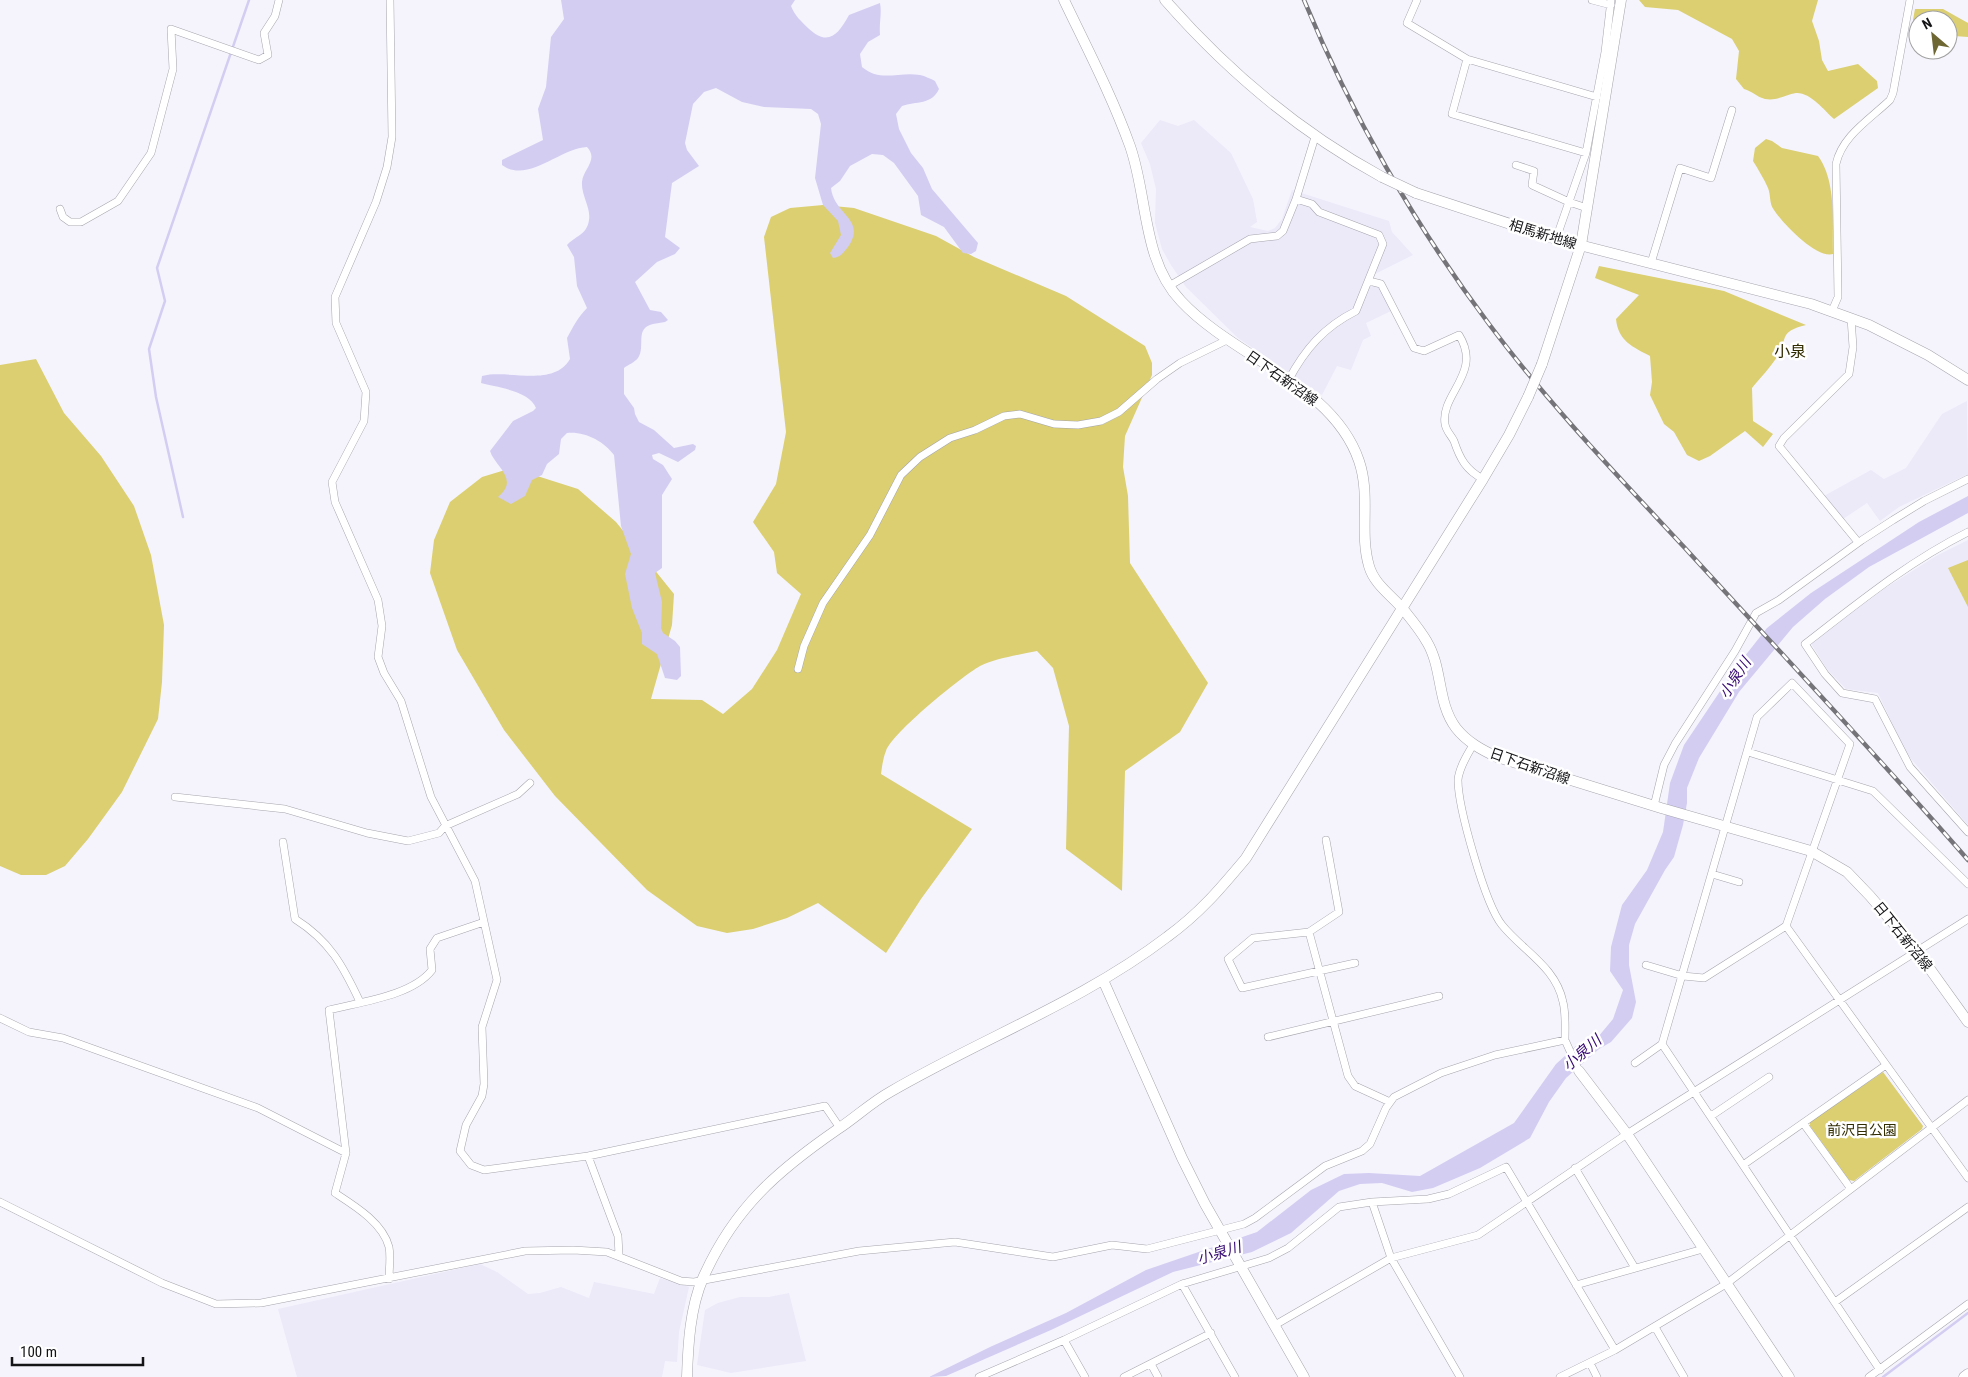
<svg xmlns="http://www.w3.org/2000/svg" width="1968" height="1377" viewBox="0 0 1968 1377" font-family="'Roboto Condensed','Noto Sans JP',sans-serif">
  <rect width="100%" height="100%" fill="#f5f4fc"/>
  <path fill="#ece9f9" d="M1160,120l18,6 16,-6 37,33 22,46 4,23 -7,5 18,4 7,-3 7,-9 10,-29 97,31 3,11 21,23 -38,19 -4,12 8,1 12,24 -25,12 5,13 -8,4 -12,30 -14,-4 -15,29 -84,-57 -52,-51 -15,-22 -9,-16 -7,-26 1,-34 -6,-25 -9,-21z
    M1967,401l1,73 -69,33 -19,14 -13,-18 -24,16 -19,-23 47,-26 13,9 22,-11 36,-54z
    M1968,540v285l-62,-72 -28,-60 -32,-4 -19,-20 -15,-24v-3l72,-53 52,-33z
    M480,1264l17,8 31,22 12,-1 21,-6 28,11 5,-16 60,12 6,-16 29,9 -10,45 -2,30 -12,-1 -3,16h-365l-19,-68z
    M789,1293l17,68 -75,12 -34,-8 8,-55 13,-7 22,-6h29z"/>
  <path fill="#dbcf71" d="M1639,0h179l-6,21 7,20 3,19 6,11 30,-7 19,17 1,7 -44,31c-10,-9 -24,-27 -38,-26 -11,2 -19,8 -31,6 -8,-2 -13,-8 -21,-10l-8,-10 3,-28 -7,-12 -54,-29 -33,-3z
    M1915,9h28l25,14v14l-14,-1 -6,-4v-12h-30v6l-5,-6z
    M1766,139l6,2 10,7 36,8c19,26 14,67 15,98 -16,5 -50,-30 -59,-44 -5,-6 -3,-15 -6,-22 -4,-9 -10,-19 -15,-27l2,-13z
    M823,205l31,3 82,28 38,21 92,39 79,50 7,17v12l-27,61 -2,31 5,29 2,67 78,120 -28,49 -55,39 -3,120 -56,-42 3,-123 -16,-58 -16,-17c-19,4 -40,7 -57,15 -19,11 -87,66 -94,85 -3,7 -4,16 -5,23l91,55 -51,70 -35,54 -68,-50 -31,15 -34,11 -26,4 -30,-7 -50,-36 -92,-94 -51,-66 -47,-80 -27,-77 4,-33 16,-38 32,-25 30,-9 66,21 38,33 58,72 -2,31 -21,74 51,1 21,14 29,-25 25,-39 24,-56 -24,-21 -3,-21 -21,-30 23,-38 10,-52 -22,-195 7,-20 19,-9z
    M1599,266l125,25 82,34c-29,7 -17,14 -29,32 -7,11 -17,21 -25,31l1,33 20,13 -10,13 -18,-16 -35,25 -11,5 -12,-6 -13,-23 -10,-8 -14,-29 2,-13 -2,-26c-17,-9 -32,-15 -34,-37l23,-24 -44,-17z
    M36,359l28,54 37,43 33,50 17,49 13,70 -2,57 -4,37 -36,73 -34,47 -23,27 -19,9h-25l-21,-9v-501z
    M1968,560v47l-20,-39z
    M1883,1072l40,54 -1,3 -68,52 -5,-1 -39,-54v-4z"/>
  <path fill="#d3cdf2" d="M561,0h234l-4,6c4,10 10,15 17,22 20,19 30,7 41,-13l31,-12c2,11 -1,20 0,32l-12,7 -8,12 2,13c19,16 37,4 58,8 5,1 11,4 15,6l4,8c-7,16 -23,12 -37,17l-6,8 3,15 12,24 12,15 9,21 46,54 -2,8 -5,3 -8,-1 -19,-26 -23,-12 -3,-19 -24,-33 -11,-8 -11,-1 -22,12 -10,15 -9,7c3,27 36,31 17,59 -5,6 -7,10 -15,11l-3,-5 11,-18 -3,-14 -15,-16 -8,-27 6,-54 -3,-10 -7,-5 -47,-2 -22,-5 -26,-14 -12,4 -11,12 -8,39 2,7 12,16 -27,17 -7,54 15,11 -5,6 -18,8 -22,20 15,28 11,2 7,8 -3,2c-4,1 -8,1 -12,2 -19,4 -7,23 -15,34 -3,4 -10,7 -14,10v26l10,14 1,6 4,8 15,8 20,18 19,-4 3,2 -1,4 -17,12 -19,-9 -7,2 1,4 10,6 9,14 -10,16v73l-7,5 7,29 -1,26 2,5 12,8 5,6 1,29 -4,4 -12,-2 -8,-24 -15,-10v-11l-10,-25 -7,-34 6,-20 -10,-28 -7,-71c-10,-14 -30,-24 -47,-22l-6,6 -2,15 -12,10 -5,11 -10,5 -7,16 -14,8 -13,-7c22,-18 -3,-30 -8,-46l23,-30 20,-10 3,-3c-6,-17 -40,-21 -55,-25l1,-7c27,-7 71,12 88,-17l-3,-21c6,-11 11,-21 20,-30l-10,-22 -3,-29 -7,-12c8,-9 20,-10 22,-25 2,-12 -8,-25 -7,-38 1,-13 17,-22 5,-35 -27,1 -59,37 -85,18v-5l41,-20 -5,-31 8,-22 5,-50 13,-18z
    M1968,496v17l-99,54 -44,32 -32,28 -54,65 -40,66 -12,30v15l-4,22 -9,32 -9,13 -30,54 -6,21v20l7,37 -4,16 -21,24 -12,7 -33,29 -17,24 -19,36 -50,30 -47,20 -21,4 -30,-9 -22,1 -21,7 -48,42 -39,19 -79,20 -122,58 -105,46 -17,1 61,-30 76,-34 80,-43 111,-38 54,-42 33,-16 25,-1 51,3 94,-53 42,-59 20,-18 22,-9 15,-18 10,-29 -13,-19 1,-24 11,-42 25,-35 16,-38 7,-49 14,-38 53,-79 30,-38 44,-35 108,-71z"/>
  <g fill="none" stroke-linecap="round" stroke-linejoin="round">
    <path stroke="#d3cdf2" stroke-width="2.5" d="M183,517l-27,-120 -7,-48 16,-48 -8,-33 92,-268
      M1883,1377l85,-64"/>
    <g stroke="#a6a5ad" stroke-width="8">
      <path id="street" d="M390,0l2,137 -5,30 -11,35 -41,95 1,26 30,69 -2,29 -32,61 3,20 43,98 4,26 -4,31 6,16 17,28 30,96 44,84 22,99 -15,47 2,57 -2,12 -16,29 -6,26 11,14 13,5 104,-14 237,-50 15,22
        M1417,0l-10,23 60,36 130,38
        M1592,0l19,5
        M1467,59l-15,55 134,39
        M1516,165l18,6 -2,14 37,17 18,6
        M60,209l3,8 7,5h11l37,-21 33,-48 22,-84 -2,-40 88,31 9,-5 -4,-22 11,-17 4,-16
        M1556,239l30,-86 19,-101 6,-52
        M1651,263l29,-95 31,10 21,-68
        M1369,281l12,3 33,64 10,3 35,-16c24,38 -19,59 -14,89 1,7 6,11 9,17 6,18 12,29 29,38
        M1169,286l81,-47 27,-3 6,-5 13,-32
        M1832,311l6,-14 -2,-133c6,-28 33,-44 54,-64l3,-7 17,-93
        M1851,318l2,29 -4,27 -65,64 -5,8 79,96
        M1288,381c17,-32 36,-54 68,-70l27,-67 -4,-9 -60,-23 -7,-8 -16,-5 19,-62
        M1968,532c-60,30 -110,71 -163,112l20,30 17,19 33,6 35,68 58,65
        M798,669l6,-23 19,-43 47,-68 31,-60 19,-18 30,-19 25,-8 29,-14 16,-2 34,10 24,1 23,-4 18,-9 38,-33 23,-16 47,-23
        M1473,745c-6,10 -14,23 -15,35 0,27 27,124 44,145 21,26 54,42 61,77 3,12 2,26 2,38
        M1748,752l125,39 95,93
        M175,797l110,12 82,24 41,8 31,-8 6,-7 73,-32 12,-11
        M1654,806l10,-41 11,-21 60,-93 21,-38 23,-13 83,-60 31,-20 31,-19 44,-22
        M1326,840l13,72 -30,20 -56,6 -25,21 14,29 113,-25
        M283,842l12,77c35,22 48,47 65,83
        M1712,874l27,8
        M1309,932l39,144 7,10 35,16
        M1646,965l37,11 21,2 82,-52
        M0,1018l29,14 34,6 195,70 88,45
        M1268,1037l171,-41
        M1635,1063l27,-19
        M1711,1116l58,-39
        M1803,1123l48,66
        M588,1156l30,80 1,19
        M1743,1165l143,-100
        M1575,1168l60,100
        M0,1202l162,81 54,21 45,-1 264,-52 48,-1 34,2 74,29 13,1 165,-31 96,-9 98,15 59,-12 35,4 97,-25 11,-6 70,-52 37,-15 8,-7 16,-36 8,-11 47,-24 54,-18 70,-15 14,31
        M1372,1202l19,56 69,119
        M389,1279c0,-10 2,-22 0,-32 -6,-24 -34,-41 -54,-54l11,-40 -17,-143c31,-8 83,-14 103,-40l-2,-21 7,-11 47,-16
        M1182,1284l53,93
        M1576,1285l127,-36
        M1835,1302l133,-95
        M1275,1325l116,-67 87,-23 149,-101 341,-215
        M1655,1327l29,50
        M1064,1340l21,37
        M1590,1363l7,14
        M1151,1364l7,13
        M1880,1370l-218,-326 95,-327 35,-34 58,61 -64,182 182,252
        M979,1377l85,-37 118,-56 87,-26 19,-10 51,-41 33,-5 56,-3 21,-5 57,-27 109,183
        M1124,1377l87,-44
        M1560,1377l55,-27 111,-66 242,-184
        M1869,1377l99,-73"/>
    </g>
    <g stroke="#a6a5ad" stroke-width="11">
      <path id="secondary" d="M1064,0c23,48 48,96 66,146 18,51 12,114 51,155 53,57 152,83 178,160 12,35 0,71 10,105 5,18 22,29 34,43 8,10 18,22 24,33 16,27 10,61 29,86 11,14 26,22 41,29l164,51 150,43 36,21 23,24 47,55 51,71
        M1165,0c63,72 133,131 217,177
        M1416,193l140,46 255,65 58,21 59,30 40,25
        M1542,364l39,-119 40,-245
        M1103,980l79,178 23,46 99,173
        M1579,1071l48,63 162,243
        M687,1377c1,-32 3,-69 16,-99 31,-70 74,-107 135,-149 18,-12 34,-27 52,-37 91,-53 193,-91 277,-155 33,-24 53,-48 79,-79l237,-379 26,-44 19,-38
        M1964,1377l4,-3"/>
    </g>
    <use href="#street" stroke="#fff" stroke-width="7"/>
    <use href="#secondary" stroke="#fff" stroke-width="10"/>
    <g stroke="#757479" stroke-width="4.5">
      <path id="rail" d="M1304,0c46,112 112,227 185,324 59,79 128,151 195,223 95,104 192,207 284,313"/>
    </g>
    <use href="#rail" stroke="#fff" stroke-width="2.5" stroke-dasharray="8" stroke-linecap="butt"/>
    <g stroke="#a6a5ad" stroke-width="11" stroke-linecap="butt">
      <path id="secondary-bridge" d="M1382,177l34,16
        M1528,397l14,-33"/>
    </g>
    <use href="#secondary-bridge" stroke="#fff" stroke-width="10"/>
  </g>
  <g text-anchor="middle" stroke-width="5" stroke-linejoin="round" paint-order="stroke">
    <g font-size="14" fill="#141316" stroke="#fff">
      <text transform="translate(1543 234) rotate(17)" y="5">相馬新地線</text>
      <text transform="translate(1282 378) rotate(35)" y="5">日下石新沼線</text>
      <text transform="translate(1530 766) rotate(19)" y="5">日下石新沼線</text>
      <text transform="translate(1903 936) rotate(51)" y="5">日下石新沼線</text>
    </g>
    <g font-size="14" fill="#312b00" stroke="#fff">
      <text x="1862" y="1135">前沢目公園</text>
    </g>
    <g font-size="15" font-style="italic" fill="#330570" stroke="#fff">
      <text transform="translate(1735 678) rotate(-57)" y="5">小泉川</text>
      <text transform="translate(1582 1053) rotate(-41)" y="5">小泉川</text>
      <text transform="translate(1219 1253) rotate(-17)" y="5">小泉川</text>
    </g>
    <g font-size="16" fill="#302b00" stroke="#fff">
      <text x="1790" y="357">小泉</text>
    </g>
  </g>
  <g transform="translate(1933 35) rotate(332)"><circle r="24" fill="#ffffff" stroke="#a1a1a2"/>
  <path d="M0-4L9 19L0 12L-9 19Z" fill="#6e6734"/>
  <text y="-8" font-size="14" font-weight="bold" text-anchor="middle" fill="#141316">N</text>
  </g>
  <path d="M12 1357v8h131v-8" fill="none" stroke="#141316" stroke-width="2.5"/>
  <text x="20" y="1357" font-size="15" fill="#141316" stroke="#ffffff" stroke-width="4" paint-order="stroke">100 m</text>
</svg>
